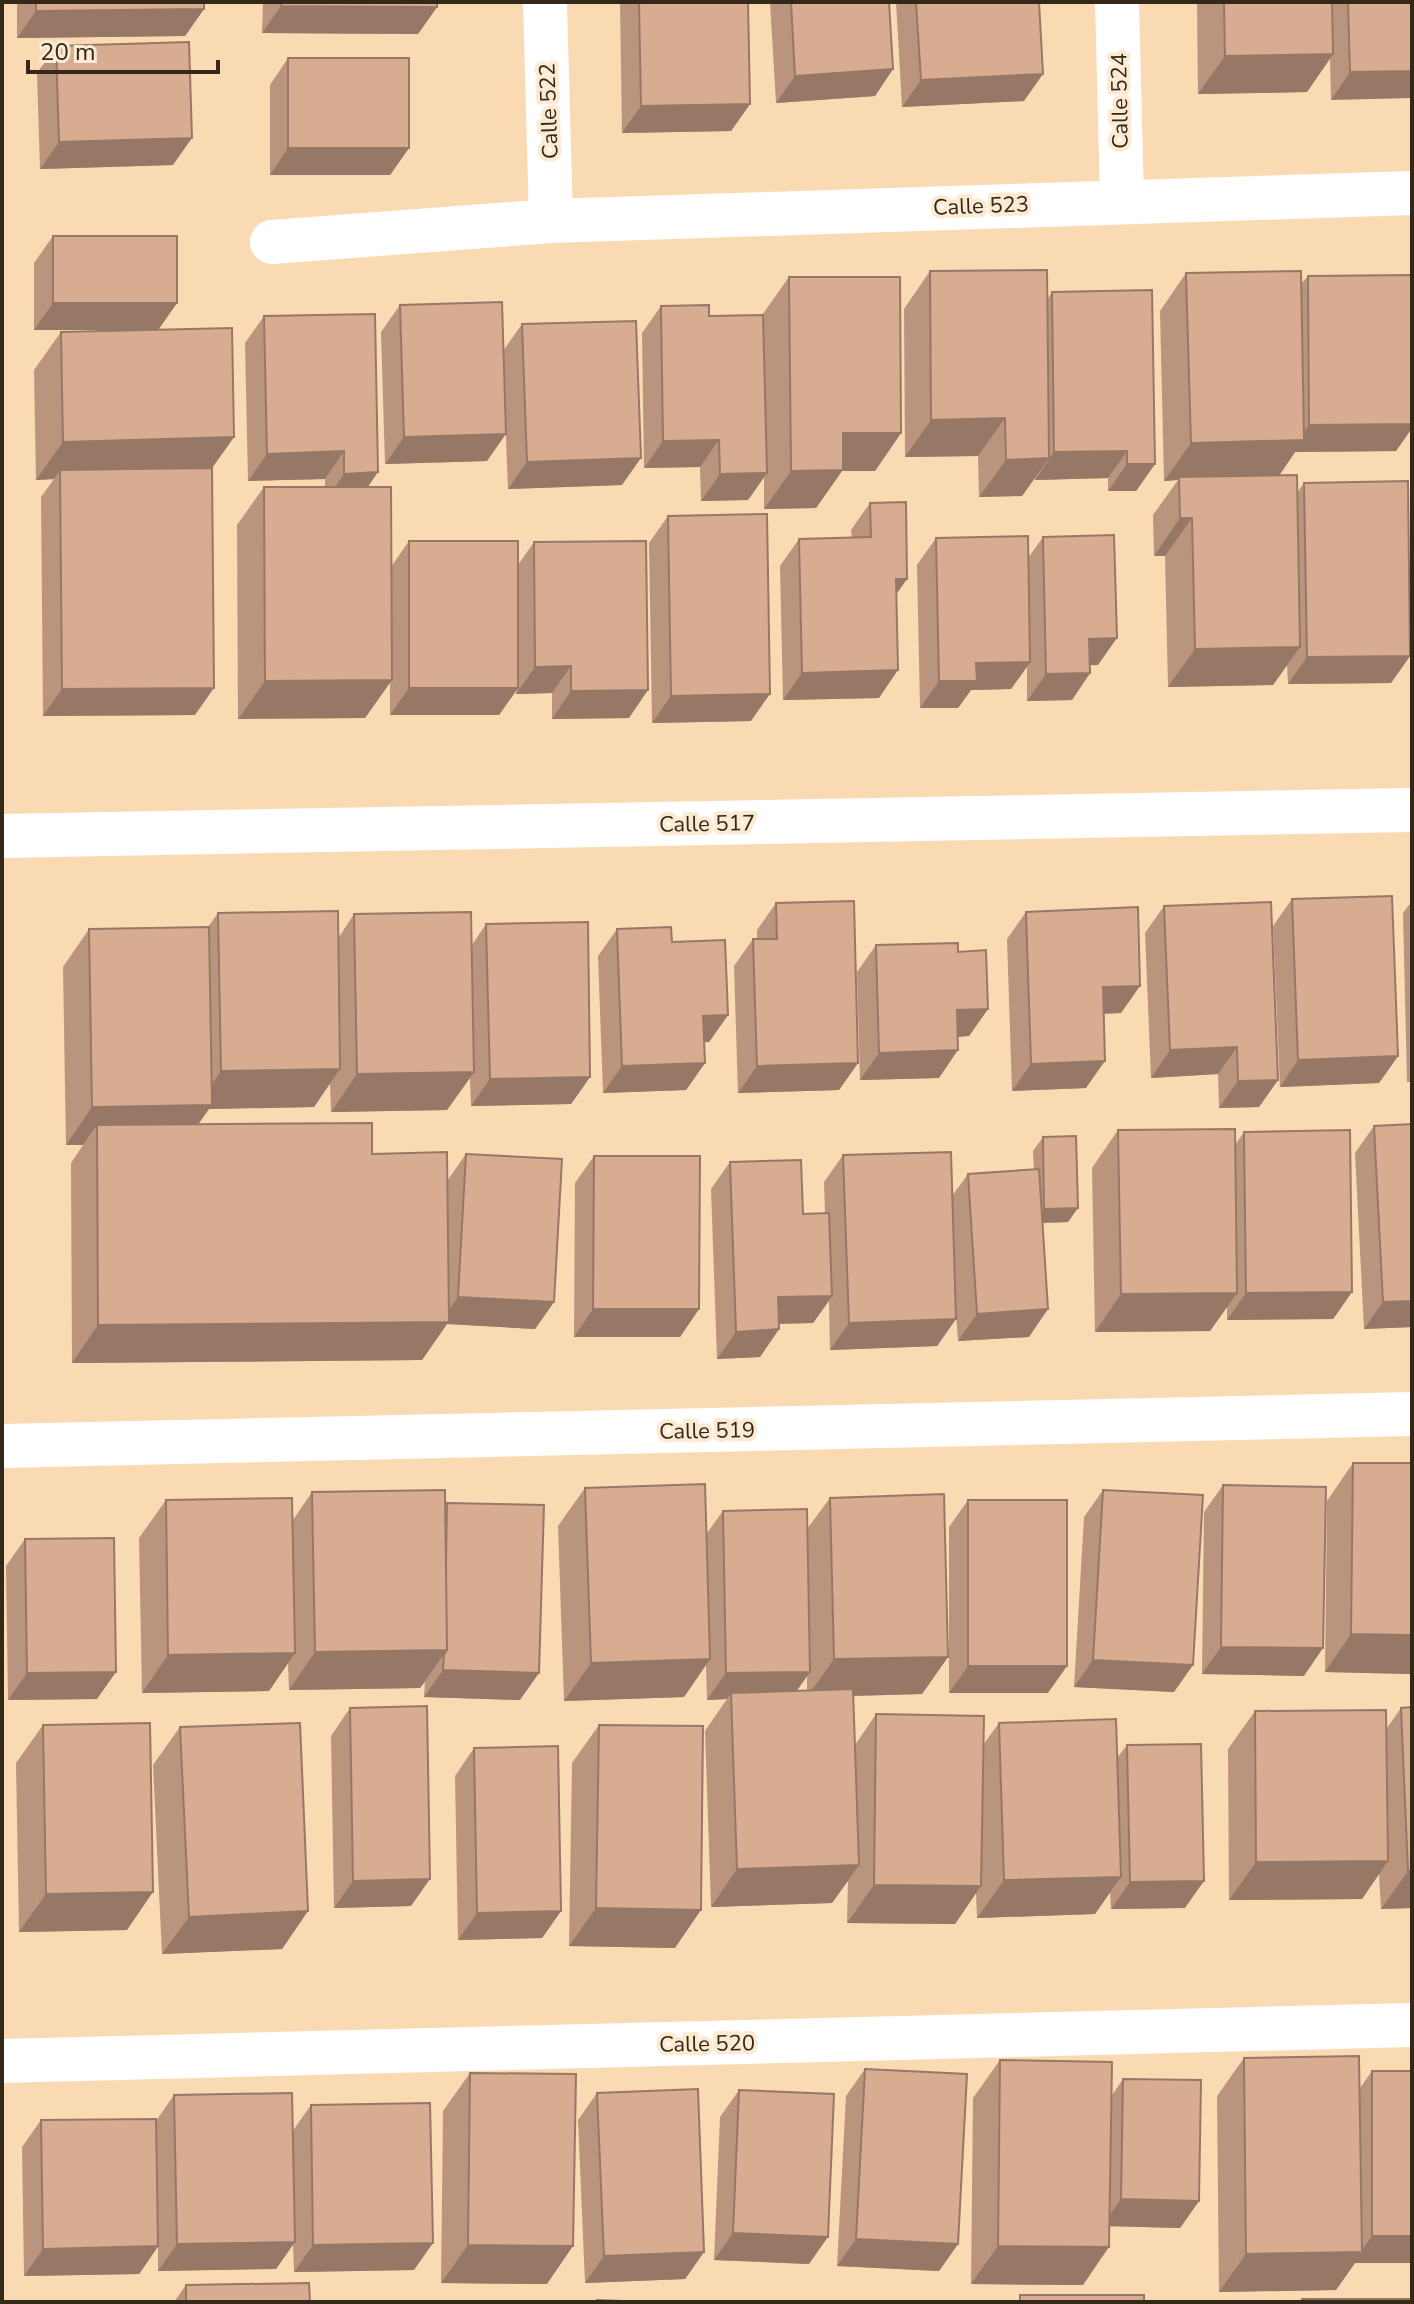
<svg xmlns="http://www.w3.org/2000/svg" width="1414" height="2304" viewBox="0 0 1414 2304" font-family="'Nunito Sans',sans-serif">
  <rect width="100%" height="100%" fill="#fadab2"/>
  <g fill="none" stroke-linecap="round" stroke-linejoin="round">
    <path stroke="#fff" stroke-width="44" d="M545,2l6,219
      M1117,2l5,198
      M272,242l279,-21 861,-28
      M2,836l1410,-26
      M2,1446l1410,-32
      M2,2061l1410,-36"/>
  </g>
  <path fill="#ba947d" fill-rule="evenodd" d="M17,2h187v7l-19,27 -168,2z
    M263,2h174v5l-19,27 -156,-1z
    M620,2h128l2,102 -19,27 -109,2z
    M770,2h119l4,67 -18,27 -99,7z
    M896,2h143l-15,99 -122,6z
    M1197,2h215l-81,98 -1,-41 -23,33 -109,2z
    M56,46l117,119 -133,4 -3,-96z
    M288,58l121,90 -19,27h-120v-90z
    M53,236l124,67 -19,27 76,107 -22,31 -17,247 -152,1 -2,-219 13,-18 -18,1 -2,-110 27,-38 83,-2h-110v-67z
    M930,271l117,29 5,-8 103,172 -19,27h-28v-13l-73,2v-2l-13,18 -43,1 -1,-41 -73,1 -1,-148z
    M1186,273l115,11 7,-8 104,-1v153l-16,23 -101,1 -16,24 18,17 7,-10 106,173 -19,27 -103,1 -1,-19 -14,20 -105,2 -3,-131h-11l-1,-41 25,-35 -14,1 -4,-170z
    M789,277l112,156 -26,38h-33l-26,37 -52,1v-32l-16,23 -47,1 -1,-34 -56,1 -2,-135 19,-27 48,10 53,-1z
    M400,305l103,46 19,-27 100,161 -114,4 -3,-74 -18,46 -102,3 -4,-132z
    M264,316l104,171 23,80 18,-26 109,24 16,-23 95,176 -77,1v-26l-36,1v-3l-17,24h-109v-33l-25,36 -127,1 -1,-194 27,-38h61v-8l-77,2 -3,-138z
    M870,503l27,90 -18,105 -96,2 -3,-134 19,-27 53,-2 -1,-7z
    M668,516l83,205 -99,2 -3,-180z
    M1043,537l55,128h-8v8l-18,27 -45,1v-34l-16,22 -40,1 -13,18h-38l-3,-143 19,-27 92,20z
    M1292,899l106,157 -19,27 -99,4 -7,-161z
    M1412,901v181h-5l-4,-169z
    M776,903l82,160 -19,27 -101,3 -4,-127 19,-27h4v-9z
    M1164,906l114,174 -19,27 -40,1 -1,-34 -67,4 -6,-145z
    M1026,912l95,101 -18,1 -17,74 -74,3 -5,-152z
    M218,913l121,24 15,-23 118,31 14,-21 104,153 -19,27 -100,2 -1,-28 -23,32 -116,2 -1,-29 -16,24 -105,2 -11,15 174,30 75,27 19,-27 88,148 -19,27 -88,-5 -25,36 -350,3 -1,-200 12,-18h-17l-3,-178 26,-38 119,-2z
    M617,929l55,13 56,73 -19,27h-5l1,21 -19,27 -83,3 -5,-137z
    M876,945l82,7 30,57 -19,27 -12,1 -18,41 -79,2 -3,-108z
    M1374,1126l38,201 -48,2 -9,-176z
    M1118,1130l117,15 9,-13 108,160 -19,27 -106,1v-13l-17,24 -115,1 -3,-164z
    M1043,1137l25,85 -25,1 -14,114 -71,4 -3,-43 1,21 -19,27 -107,4 -1,-49 -16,22 -34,1v5l-19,28 -43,2 -6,-170 19,-27 73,52 22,-1 -1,-31 19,-27 109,41 16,-22 66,-4 -1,-19z
    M594,1156l105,153 -19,28h-106l1,-154z
    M1353,1463l59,211 -87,-2 2,-171z
    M1223,1485l81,191 -102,-2 2,-162z
    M585,1488l122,45 16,-22 84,18 23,-31 118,159 -26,37 -69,2 2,49 21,-31 107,31 16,-22 118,35 10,-13 58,163 -74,1 -1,-17 -15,22 -118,4 -1,-25 -21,31 -108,-1 1,-42 -16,22 -121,4 -6,-176 22,-32 -20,1 -1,-35 -22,32 -120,4 -6,-175zM807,1676v15h-11z
    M1103,1490l71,202 -100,-5 10,-170z
    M312,1492l133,14 2,-3 73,197 -96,-3 1,-15 -5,6 -131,2 -1,-27 -19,28 -127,2 -3,-155 27,-38 127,20z
    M968,1500l80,193h-99v-166z
    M25,1539l72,160 -89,1 -2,-134z
    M1412,1707v201l-31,1 -2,-35 -17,25 -133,1 -1,-151 27,-38 132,17 14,-20z
    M350,1708l61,198 -77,2 -3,-172z
    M43,1725l84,205 -108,2 -3,-169z
    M599,1725l76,223 -106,-2 3,-183z
    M180,1727l128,184 -26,38 -120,5 -9,-189z
    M474,1748l87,163 -19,27 -84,2 -3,-164z
    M1244,2058l116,30 12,-17 40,192h-57l-19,27 -117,2 -2,-196z
    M1000,2060l112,35 11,-16 76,122 -19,27 -71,-2 -26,59 -112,-1 2,-186z
    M865,2069l93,175 -19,27 -102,-5 9,-170z
    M470,2073l77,211 -106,-1 2,-172z
    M739,2090l70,174 -95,-4 6,-143z
    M597,2093l107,159 -19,27 -100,4 -7,-163z
    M174,2095l118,37 19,-27 103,165 -120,2 -1,-28 -17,25 -118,2v-24l-19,27 -115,2 -2,-129 19,-27 115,1z
    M186,2285l124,17h-136z"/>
  <path fill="#977866" d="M281,6l156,1 -19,27 -156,-1z
    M204,9l-19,27 -168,2 19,-27z
    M1333,54l-26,38 -109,2 27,-38z
    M893,69l-18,27 -99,7 19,-27z
    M1412,71v27l-81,2 19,-28z
    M1043,74l-19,27 -122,6 19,-27z
    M750,104l-19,27 -109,2 19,-27z
    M192,138l-19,27 -133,4 19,-27z
    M288,148h121l-19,27h-120z
    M53,303h124l-19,27h-124z
    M1005,418l-27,38 -73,1 26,-37z
    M1412,424v4l-16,23 -101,1 -17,25h-99l-2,3 -13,1 27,-38 107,-3 11,-15z
    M843,433h58l-26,38h-33l-26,37 -52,1 27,-38z
    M506,434l-19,27 -102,3 19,-27z
    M234,437l-27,38 -147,-5 -6,9 -18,1 27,-38z
    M719,440l-19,27 -56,1 19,-27z
    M344,451l-19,28 -77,2 19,-27z
    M1127,451l-19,27 -73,2 19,-28z
    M641,458l-19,27 -114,4 19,-27z
    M1049,458l-27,38 -43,1 27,-37z
    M1127,464h28l-19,27h-28z
    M378,472l-19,28 -34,1 19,-27z
    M767,473l-19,27 -47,1 19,-27z
    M1180,518h12l-27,38h-11z
    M896,579h11l-19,27z
    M1117,638l-19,27 -28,1 19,-27z
    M1300,647l-27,38 -105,2 27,-38z
    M1410,656l-19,27 -103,1 19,-27z
    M1030,662l-19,27 -40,1 -13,18h-38l19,-27 37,-18z
    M571,666l-19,27 -36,1 19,-27z
    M898,670l-19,28 -96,2 19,-27z
    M1090,673l-18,27 -45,1 19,-27z
    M392,680l-27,38 -127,1 27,-38z
    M214,688l-19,27 -152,1 19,-27z
    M409,688h109l-19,27h-109z
    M648,690l-19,28 -77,1 19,-28z
    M770,694l-19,27 -99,2 19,-27z
    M1140,986l-19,27 -37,1 19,-27z
    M988,1009l-19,27 -31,2 19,-28z
    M728,1015l-19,27 -25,1 19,-27z
    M1237,1047l-19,27 -67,4 19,-28z
    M958,1050l-19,28 -79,2 19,-27z
    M1398,1056l-19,27 -99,4 18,-27z
    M1105,1061l-19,27 -74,3 19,-27z
    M705,1063l-19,27 -83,3 19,-27z
    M858,1063l-19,27 -101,3 19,-27z
    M340,1069l-26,38 -105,2 -24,34 -88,-18 -14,20h-17l26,-38 105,-2 24,-34z
    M474,1072l-27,38 -116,2 26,-38z
    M590,1077l-19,27 -100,2 19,-27z
    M1278,1080l-19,27 -40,1 19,-27z
    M1078,1208l-10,14 -34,1 10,-14z
    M1352,1292l-19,27 -106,1 19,-27z
    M1237,1293l-27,38 -115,1 26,-38z
    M832,1296l-19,27 -54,1 19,-27z
    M458,1297l96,5 -19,27 -88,-5 -25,36 -350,3 26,-38 343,-3z
    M1412,1301v26l-48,2 19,-27z
    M593,1309h106l-19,28h-106z
    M1048,1309l-19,28 -71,4 19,-27z
    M956,1319l-19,27 -107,4 19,-27z
    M779,1329l-19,28 -43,2 19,-27z
    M1351,1634l61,1v39l-87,-2z
    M1221,1647l102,1 -19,28 -102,-2z
    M447,1650l-27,38 -131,2 26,-38z
    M295,1653l-26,38 -127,2 26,-38z
    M948,1657l-26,37 -115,3 27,-38z
    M710,1659l-26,38 -120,4 27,-38z
    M1093,1660l100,5 -19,27 -100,-5z
    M968,1666h99l-19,27h-99z
    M443,1670l96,3 -19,27 -96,-3z
    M116,1672l-19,27 -89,1 19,-27z
    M810,1672l-19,27 -60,-6 -4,6 -20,1 19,-27z
    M1388,1861l-26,38 -133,1 27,-38z
    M859,1865l-27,38 -121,4 26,-38z
    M1408,1871h4v37l-31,1z
    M1121,1877l-26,37 -118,4 27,-38z
    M430,1879l-19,27 -77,2 19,-27z
    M1204,1881l-19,27 -74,1 19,-27z
    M874,1885l107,1 -26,38 -108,-1z
    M153,1892l-26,38 -108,2 27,-38z
    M596,1908l105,2 -26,38 -106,-2z
    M308,1911l-26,38 -120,5 27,-37z
    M561,1911l-19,27 -84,2 19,-27z
    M1121,2199l78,2 -19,27 -78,-2z
    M733,2233l95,4 -19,27 -95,-4z
    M1372,2236h40v27h-57l-19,27 -117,2 27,-38 114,-2z
    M856,2239l102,5 -19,27 -102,-5z
    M295,2242l-19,27 -118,2 19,-27z
    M433,2243l-19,27 -120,2 19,-27z
    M468,2245l105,1 -26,38 -106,-1z
    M158,2246l-19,28 -115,2 19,-27z
    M998,2246l111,1 -26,38 -112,-1z
    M704,2252l-19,27 -100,4 19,-27z"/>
  <path fill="#d8ac91" stroke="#977866" stroke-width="2" d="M36,2h168v7l-168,2z
    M282,2h155v5l-156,-1z
    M639,2h109l2,102 -109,2z
    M791,2h98l4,67 -98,7z
    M916,2h123l4,72 -122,6z
    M1224,2h108l1,52 -108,2z
    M1348,2h64v69l-62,1z
    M189,42l3,96 -133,4 -3,-96z
    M288,58h121v90h-121z
    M53,236h124v67h-124z
    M1047,270l2,188 -43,2 -1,-42 -74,2 -1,-149z
    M1301,271l3,169 -113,3 -5,-170z
    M1412,275v149l-103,1 -1,-149z
    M789,277h111l1,156h-58v37l-52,1z
    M1152,290l3,174h-28v-13l-73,1 -2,-160z
    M502,302l4,132 -102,3 -4,-132z
    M709,305v11l54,-1 4,158 -47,1 -1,-34 -56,1 -2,-135z
    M375,314l3,158 -34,2v-23l-77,3 -3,-138z
    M636,321l5,137 -114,4 -5,-138z
    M232,328l2,109 -171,5 -2,-110z
    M212,468l2,220 -152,1 -2,-219z
    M1297,475l3,172 -105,2 -3,-131h-12l-1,-41z
    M1408,481l2,175 -103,1 -3,-174z
    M264,487h127l1,193 -127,1z
    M906,502l1,77h-11l2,91 -96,3 -3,-134 72,-2 -1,-34z
    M767,514l3,180 -99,2 -3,-180z
    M1114,535l3,103 -28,1 1,34 -44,1 -3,-137z
    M1028,536l2,126 -54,1 1,18h-38l-3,-143z
    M409,541h109v147h-109z
    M646,541l2,149 -77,1v-25l-36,1 -1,-125z
    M1392,896l6,160 -100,4 -6,-161z
    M854,901l4,162 -101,3 -4,-127h24l-1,-36z
    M1271,902l7,178 -40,1 -1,-34 -67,3 -6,-144z
    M1138,907l2,79 -37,1 2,74 -74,3 -5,-152z
    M338,911l2,158 -119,2 -3,-158z
    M471,912l3,160 -117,2 -3,-160z
    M588,922l2,155 -100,2 -4,-155z
    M209,927l3,178 -120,2 -3,-178z
    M671,927l1,15 53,-2 3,75 -25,1 2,47 -83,3 -5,-137z
    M958,943v9l28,-2 2,59 -31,1 1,40 -79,3 -3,-108z
    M372,1123v31l75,-2 2,170 -351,3 -1,-200z
    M1412,1124v177l-29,1 -9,-176z
    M1235,1129l2,164 -116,1 -3,-164z
    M1350,1130l2,162 -106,1 -2,-161z
    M1076,1136l2,72 -34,1 -1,-72z
    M951,1152l5,167 -107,4 -6,-168z
    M466,1154l96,5 -8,143 -96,-5z
    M594,1156h106l-1,153h-106z
    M801,1160l2,54 26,-1 3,83 -54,1 1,32 -43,3 -6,-170z
    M1039,1169l9,140 -71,5 -9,-140z
    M1353,1463h59v172l-61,-1z
    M705,1484l5,175 -119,4 -6,-175z
    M1223,1485l103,2 -3,161 -102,-1z
    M445,1490l2,160 -132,2 -3,-160z
    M1103,1490l100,5 -10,170 -100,-5z
    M944,1494l4,163 -114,2 -4,-161z
    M292,1498l3,155 -127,2 -2,-155z
    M968,1500h99v166h-99z
    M447,1503l97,2 -5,168 -96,-3 1,-15 3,-5 -1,-85z
    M807,1509l3,163 -84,1 -3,-162z
    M114,1538l2,134 -89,1 -2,-134z
    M853,1689l6,176 -122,4 -6,-176z
    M427,1706l3,173 -77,2 -3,-173z
    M1412,1707v164h-4l-7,-163z
    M1386,1710l2,151 -132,1 -1,-151z
    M876,1714l108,2 -3,170 -107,-1z
    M1116,1719l5,158 -117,3 -5,-157z
    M150,1723l3,169 -107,2 -3,-169z
    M300,1723l8,188 -119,6 -9,-190z
    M599,1725l104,1 -2,184 -105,-2z
    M1201,1744l3,137 -74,1 -3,-137z
    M558,1746l3,165 -84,2 -3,-165z
    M1359,2056l3,196 -116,2 -2,-196z
    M1000,2060l112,2 -3,185 -111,-1z
    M865,2069l102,5 -9,170 -102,-5z
    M1372,2071h40v165h-40z
    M470,2073l106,1 -3,172 -105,-1z
    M1123,2079l78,1 -2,121 -78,-2z
    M698,2089l6,163 -100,4 -7,-163z
    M739,2090l95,4 -6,143 -95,-4z
    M292,2093l3,149 -118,2 -3,-149z
    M430,2103l3,140 -120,2 -2,-140z
    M156,2119l2,127 -115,3 -2,-129z
    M309,2283l1,19h-124v-17z
    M1020,2295h124v7h-124z
    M1302,2299h110v3h-110z
    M597,2300l53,2h-53z"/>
  <g text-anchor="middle" stroke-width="8" stroke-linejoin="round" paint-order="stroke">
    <g font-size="22" fill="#342818" stroke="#fdead2">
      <text transform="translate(1119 101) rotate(-91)" y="8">Calle 524</text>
      <text transform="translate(548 111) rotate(-92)" y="8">Calle 522</text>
      <text transform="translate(981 205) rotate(-2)" y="8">Calle 523</text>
      <text transform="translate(707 823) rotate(-1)" y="8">Calle 517</text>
      <text transform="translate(707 1430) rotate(-1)" y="8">Calle 519</text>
      <text transform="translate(707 2043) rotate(-1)" y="8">Calle 520</text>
    </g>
  </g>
  <rect width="1414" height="2304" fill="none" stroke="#342818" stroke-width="8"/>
  <path d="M28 60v12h190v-12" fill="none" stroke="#342818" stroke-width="4"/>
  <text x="40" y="60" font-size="24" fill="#342818" stroke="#fdead2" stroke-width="6" paint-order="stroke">20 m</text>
</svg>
